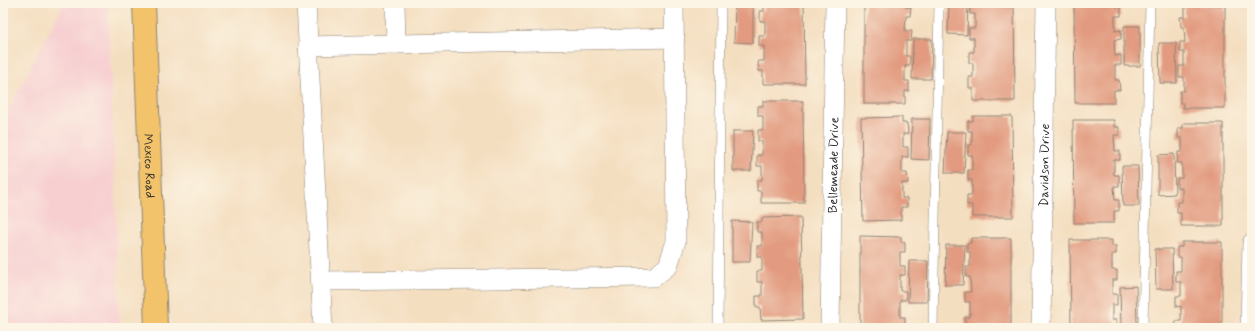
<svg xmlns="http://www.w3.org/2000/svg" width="1255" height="331" viewBox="0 0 1255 331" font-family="Mynerve,sans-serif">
  <rect width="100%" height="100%" fill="#fcf5e5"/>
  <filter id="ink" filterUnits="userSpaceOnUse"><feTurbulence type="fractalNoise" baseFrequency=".025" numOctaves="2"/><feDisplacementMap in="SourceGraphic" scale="8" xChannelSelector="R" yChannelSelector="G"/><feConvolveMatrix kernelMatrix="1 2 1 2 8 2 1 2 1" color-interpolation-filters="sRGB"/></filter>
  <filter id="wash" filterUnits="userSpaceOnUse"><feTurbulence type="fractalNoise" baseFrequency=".012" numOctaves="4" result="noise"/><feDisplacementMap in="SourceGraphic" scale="16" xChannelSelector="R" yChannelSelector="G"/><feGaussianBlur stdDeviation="0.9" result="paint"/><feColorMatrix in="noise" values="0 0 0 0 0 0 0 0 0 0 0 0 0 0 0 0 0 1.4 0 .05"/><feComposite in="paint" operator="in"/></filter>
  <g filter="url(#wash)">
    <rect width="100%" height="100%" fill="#f4dec0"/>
    <path fill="#f7cfd1" d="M64,3h44l12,325h-117v-208z"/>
    <g id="blocks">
      <path fill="#e29b80" d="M735,3h18v40l-19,-1z
        M764,3h40l1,81h-42v-13h-4l-1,-10h6v-15h-5v-10h6v-15h-5v-10h4z
        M864,3h41v4h6l-1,9h-4l-1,15h7l-1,10h-5v15h4v10h-5v15h4v10h-4v13h-41z
        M949,3h19l-1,32 -19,-1z
        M975,3h39l1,98h-42v-13h-4v-11h4v-14h-4v-11h5v-14h-5v-10h6v-14h-5v-10h5z
        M1074,3h42v4h5v9h-6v15l6,-1v9l-7,1 1,16 6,-1v10h-6v15h4l1,10h-6v13h-39z
        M1185,5h40v103h-42v-5h-3v-12h4v-14h-5v-11h5v-14h-4v-10h5l-1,-15h-3l-1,-10h5z
        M1124,26h16v40h-16z
        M913,39h19l-1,40h-19z
        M1159,43h17l1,40h-17z
        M763,101h40l1,102h-43v-12h-4v-11h5v-14h-5v-11h5v-14h-4v-11h5v-14h-5v-10h5z
        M973,116h39l1,101h-41v-12h-5v-10h5v-15h-4v-10h4v-15h-4v-10h4v-14h-4v-10h5z
        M902,117v6h5l1,11h-5v13h5v10h-6v16h5l1,10h-6v15h5v9h-6v13l-38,1 -2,-103z
        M912,119h18l-1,41 -18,-1z
        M1073,120h41v7h5v8h-5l1,16h5v9h-6v15h5v11h-5l1,14h4v11h-5v12h-40z
        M1183,123h40v103h-42v-13h-4v-11h5v-14h-5v-10h5v-15h-5l1,-11h4v-14h-4v-10h5z
        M733,131h20l-2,40h-18z
        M947,132h19l-2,41h-19z
        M1174,154l1,40 -17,1v-40z
        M1122,166h16l1,40h-16z
        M801,217l2,102 -42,1 -1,-13h-4v-11h6v-14h-5v-11h5v-14h-5v-11h5v-14h-5v-10h5v-4z
        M732,221l20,1 -2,40h-18z
        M860,236l41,1v5h4v10h-5v14h5v9h-5v16h6v9h-6v17h5v9h-5v2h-40z
        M971,238h40v90l-46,-1v-10h5v-15h-5v-10h6l-1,-15h-4v-10h4v-15h-3v-9h4z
        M1070,240h42v6h4v8h-4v16h5v10h-5v14h5v11h-5v15h4v8h-45z
        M1182,242h40v86h-47l1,-7h5v-15l-5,1v-11h5v-14h-5v-11h5v-14h-4v-10h5z
        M946,245h19l-2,40h-18z
        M1155,249h17l1,40h-17z
        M909,261h19l-1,41h-19z
        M1136,286l1,40 -16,1 -1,-40z"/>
    </g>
  </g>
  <g filter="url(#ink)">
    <use href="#blocks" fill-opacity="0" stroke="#908476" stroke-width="1"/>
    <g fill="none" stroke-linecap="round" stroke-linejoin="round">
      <g stroke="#908476" stroke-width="10">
        <path id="lane" d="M718,328l3,-325
          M933,328l6,-325
          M1143,328l7,-325"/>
      </g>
      <g stroke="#908476" stroke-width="20">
        <g id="street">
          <path d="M306,3l17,325"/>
          <path d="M395,3l1,41"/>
          <path d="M308,46l367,-8"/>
          <path d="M321,281l333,-4 14,-11 8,-25 -2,-238"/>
          <path id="s1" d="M830,328l5,-325"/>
          <path id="s2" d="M1041,328l5,-325"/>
          <path d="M1250,328l2,-85"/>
        </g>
      </g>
      <g stroke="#908476" stroke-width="24">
        <g id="primary">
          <path id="s3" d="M144,3l12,325"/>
        </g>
      </g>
      <use href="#lane" stroke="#fff" stroke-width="9"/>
      <use href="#street" stroke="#fff" stroke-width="19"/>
      <use href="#primary" stroke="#f2c36a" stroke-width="22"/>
    </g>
  </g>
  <g text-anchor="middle" stroke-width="3.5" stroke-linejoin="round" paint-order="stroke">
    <g font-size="13" fill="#2b2b2b" stroke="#fcf5e5">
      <text dy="5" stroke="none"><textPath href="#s3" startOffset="163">Mexico Road</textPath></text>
      <text dy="5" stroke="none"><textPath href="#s1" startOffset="163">Bellemeade Drive</textPath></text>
      <text dy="5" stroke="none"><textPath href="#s2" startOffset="163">Davidson Drive</textPath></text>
    </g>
  </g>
  <rect width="1255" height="331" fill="none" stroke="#fcf5e5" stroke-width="16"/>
</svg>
